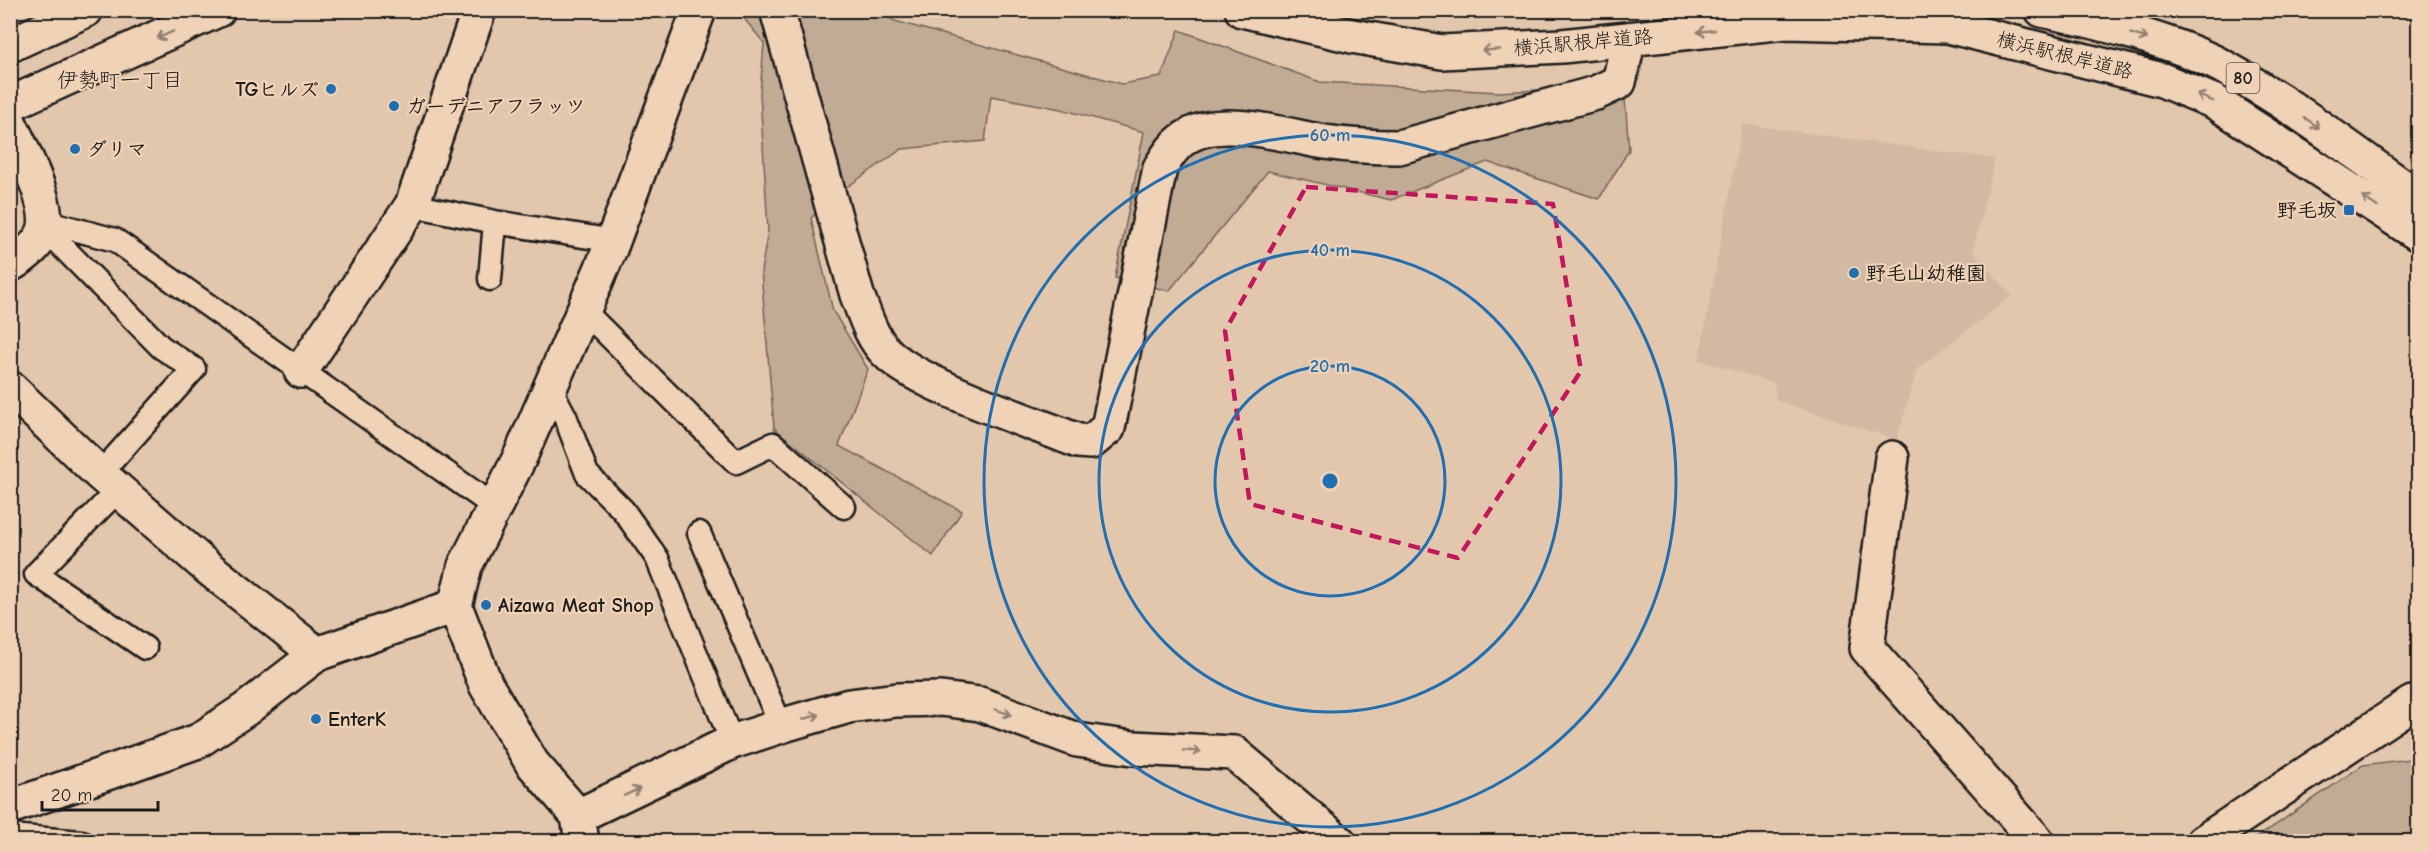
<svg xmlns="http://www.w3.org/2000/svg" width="2429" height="852" viewBox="0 0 2429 852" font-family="'Comic Neue','Klee One',sans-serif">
  <rect width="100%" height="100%" fill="#e3c7ad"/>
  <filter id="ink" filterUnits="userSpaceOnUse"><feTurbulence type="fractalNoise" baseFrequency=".0167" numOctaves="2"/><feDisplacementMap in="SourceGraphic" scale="12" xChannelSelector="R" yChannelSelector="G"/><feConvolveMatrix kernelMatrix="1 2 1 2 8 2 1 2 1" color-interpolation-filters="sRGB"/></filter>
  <g filter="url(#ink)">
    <path fill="#d2b9a1" d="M1742,124l253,35 -22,92 39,45 -95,73 -20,71 -121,-40 -2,-17 -75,-23z"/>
    <path fill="#c2ab95" stroke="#6f6458" stroke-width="1.5" d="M738,11h138l19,10 227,63 39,-7 18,-47 141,52 178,10 126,-6 5,64 -30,49 -112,-37 -96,38 -123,-29 -99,120 -54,-13 29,-146 -83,-23 -70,-13 -6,45 -83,8 -58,40 -33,29 22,93 35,58 -29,77 123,65 -29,45 -159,-128 -13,-157 7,-40 -8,-138 4,-50z
      M2417,758l1,83h-166l111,-76z"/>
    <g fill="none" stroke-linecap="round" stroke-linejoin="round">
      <g stroke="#1c1c1c" stroke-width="27">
        <path id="lane" d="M412,205l83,17 119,19
          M44,221l71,19 380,267
          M43,227l118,120 33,22 -94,105
          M490,279l5,-57
          M584,311l152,151 37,-18 71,63
          M550,388l15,28 22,58 36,36 34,48 75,184
          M118,490l-82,84 109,74
          M699,533l82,193
          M10,836l72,6"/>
      </g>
      <g stroke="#1c1c1c" stroke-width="38">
        <path id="street" d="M777,10l80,285c8,20 14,42 29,57 31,33 146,70 192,89l13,1 17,-14 52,-260c8,-13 15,-25 30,-33 34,-19 98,1 135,7 25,4 49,5 74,5l197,-54 23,-11 10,-43
          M10,124c11,24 47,89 31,113 -7,12 -19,21 -31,28
          M301,371l111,-166 67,-195
          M10,388l90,86 107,93 110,87
          M1892,458l-25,190 171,194
          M10,807l188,-66 48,-32 71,-55 138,-48
          M578,816l154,-74 55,-18 62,-18 48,-6 44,-1 39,5 97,36 56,8 101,5 105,89
          M582,842l-4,-26 -46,-53 -46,-78 -31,-79 10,-40 55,-109 90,-208 89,-239
          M2203,842l209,-139h6"/>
      </g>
      <g stroke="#1c1c1c" stroke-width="38">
        <path id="primary" d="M1242,10l110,26 90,16 120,-6 224,-24 162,4 214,54 53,22 203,132
          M2042,10c54,11 140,33 187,60 66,36 127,84 189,127
          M10,45l76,-35
          M10,104l208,-94"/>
      </g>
      <use href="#lane" stroke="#f0d2b6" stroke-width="22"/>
      <use href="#street" stroke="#f0d2b6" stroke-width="33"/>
      <use href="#primary" stroke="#f0d2b6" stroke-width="33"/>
    </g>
    <defs><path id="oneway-shaft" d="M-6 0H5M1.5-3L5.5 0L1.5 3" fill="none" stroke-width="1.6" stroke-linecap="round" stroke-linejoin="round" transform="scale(1.5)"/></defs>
    <g stroke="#918071">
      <use href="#oneway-shaft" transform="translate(1706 31) rotate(174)"/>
      <use href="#oneway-shaft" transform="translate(165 35) rotate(156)"/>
      <use href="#oneway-shaft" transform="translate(2139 36) rotate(16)"/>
      <use href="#oneway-shaft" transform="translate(1491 50) rotate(177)"/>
      <use href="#oneway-shaft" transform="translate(2205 98) rotate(-158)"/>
      <use href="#oneway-shaft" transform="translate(2312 123) rotate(35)"/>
      <use href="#oneway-shaft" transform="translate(2370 202) rotate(-146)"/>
      <use href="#oneway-shaft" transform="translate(1003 712) rotate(19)"/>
      <use href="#oneway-shaft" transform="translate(811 717) rotate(-16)"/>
      <use href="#oneway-shaft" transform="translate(1192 751) rotate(3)"/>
      <use href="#oneway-shaft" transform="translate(632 792) rotate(-25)"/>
    </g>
  </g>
  <path fill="none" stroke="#c2185b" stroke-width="4.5" stroke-dasharray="12 8" stroke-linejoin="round" d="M1306,187l247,17 28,167 -123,187 -208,-54 -25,-173z"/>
  <g fill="none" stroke="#1f6fb2" stroke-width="3">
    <circle cx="1330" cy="481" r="115"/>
    <circle cx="1330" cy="481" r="231"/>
    <circle cx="1330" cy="481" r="346"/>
  </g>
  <g fill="#1f6fb2" stroke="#f0d2b6" stroke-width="2">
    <circle cx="331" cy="89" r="6"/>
    <circle cx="394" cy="106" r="6"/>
    <circle cx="75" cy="149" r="6"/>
    <rect x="2343" y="204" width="12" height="12" rx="3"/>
    <circle cx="1854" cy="273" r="6"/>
    <circle cx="486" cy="605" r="6"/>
    <circle cx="316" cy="719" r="6"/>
  </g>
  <g text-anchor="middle" stroke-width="4.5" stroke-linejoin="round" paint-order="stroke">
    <rect fill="#f0d2b6" stroke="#5c534a" stroke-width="1.5" x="2226.5" y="63" width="33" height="30" rx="4.5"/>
    <g font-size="18" font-weight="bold" fill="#1c1c1c">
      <text x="2243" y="84">80</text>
    </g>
    <g font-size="20" fill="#1c1c1c" stroke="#f0d2b6">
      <text transform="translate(1583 42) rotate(-5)" y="7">横浜駅根岸道路</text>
      <text transform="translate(2065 55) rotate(14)" y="7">横浜駅根岸道路</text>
    </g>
    <g font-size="20" font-weight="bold" fill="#1c1c1c" stroke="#f0d2b6" text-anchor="start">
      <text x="319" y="96" text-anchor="end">TGヒルズ</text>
      <text x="406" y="113">ガーデニアフラッツ</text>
      <text x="87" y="156">ダリマ</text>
      <text x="2337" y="217" text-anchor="end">野毛坂</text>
      <text x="1866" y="280">野毛山幼稚園</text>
      <text x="498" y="612">Aizawa Meat Shop</text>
      <text x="328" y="726">EnterK</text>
    </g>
    <g font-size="21" fill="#1c1c1c" stroke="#f0d2b6">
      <text x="120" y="87">伊勢町一丁目</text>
    </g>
  </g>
  <circle cx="1330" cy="481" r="9" fill="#1f6fb2" stroke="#f0d2b6" stroke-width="3"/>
  <g font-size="18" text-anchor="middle" font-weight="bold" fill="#1f6fb2" stroke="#f0d2b6" stroke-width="4.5" stroke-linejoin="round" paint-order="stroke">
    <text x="1330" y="141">60 m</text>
    <text x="1330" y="256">40 m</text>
    <text x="1330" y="372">20 m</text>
  </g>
  <rect width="2429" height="852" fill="none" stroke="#f0d2b6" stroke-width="36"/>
  <rect x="18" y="18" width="2393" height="816" fill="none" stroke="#1c1c1c" stroke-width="2" filter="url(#ink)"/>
  <path d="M42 801v9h116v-9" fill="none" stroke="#1c1c1c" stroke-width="3"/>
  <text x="51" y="801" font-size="18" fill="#1c1c1c" stroke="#f0d2b6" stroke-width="4.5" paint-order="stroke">20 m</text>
</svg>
